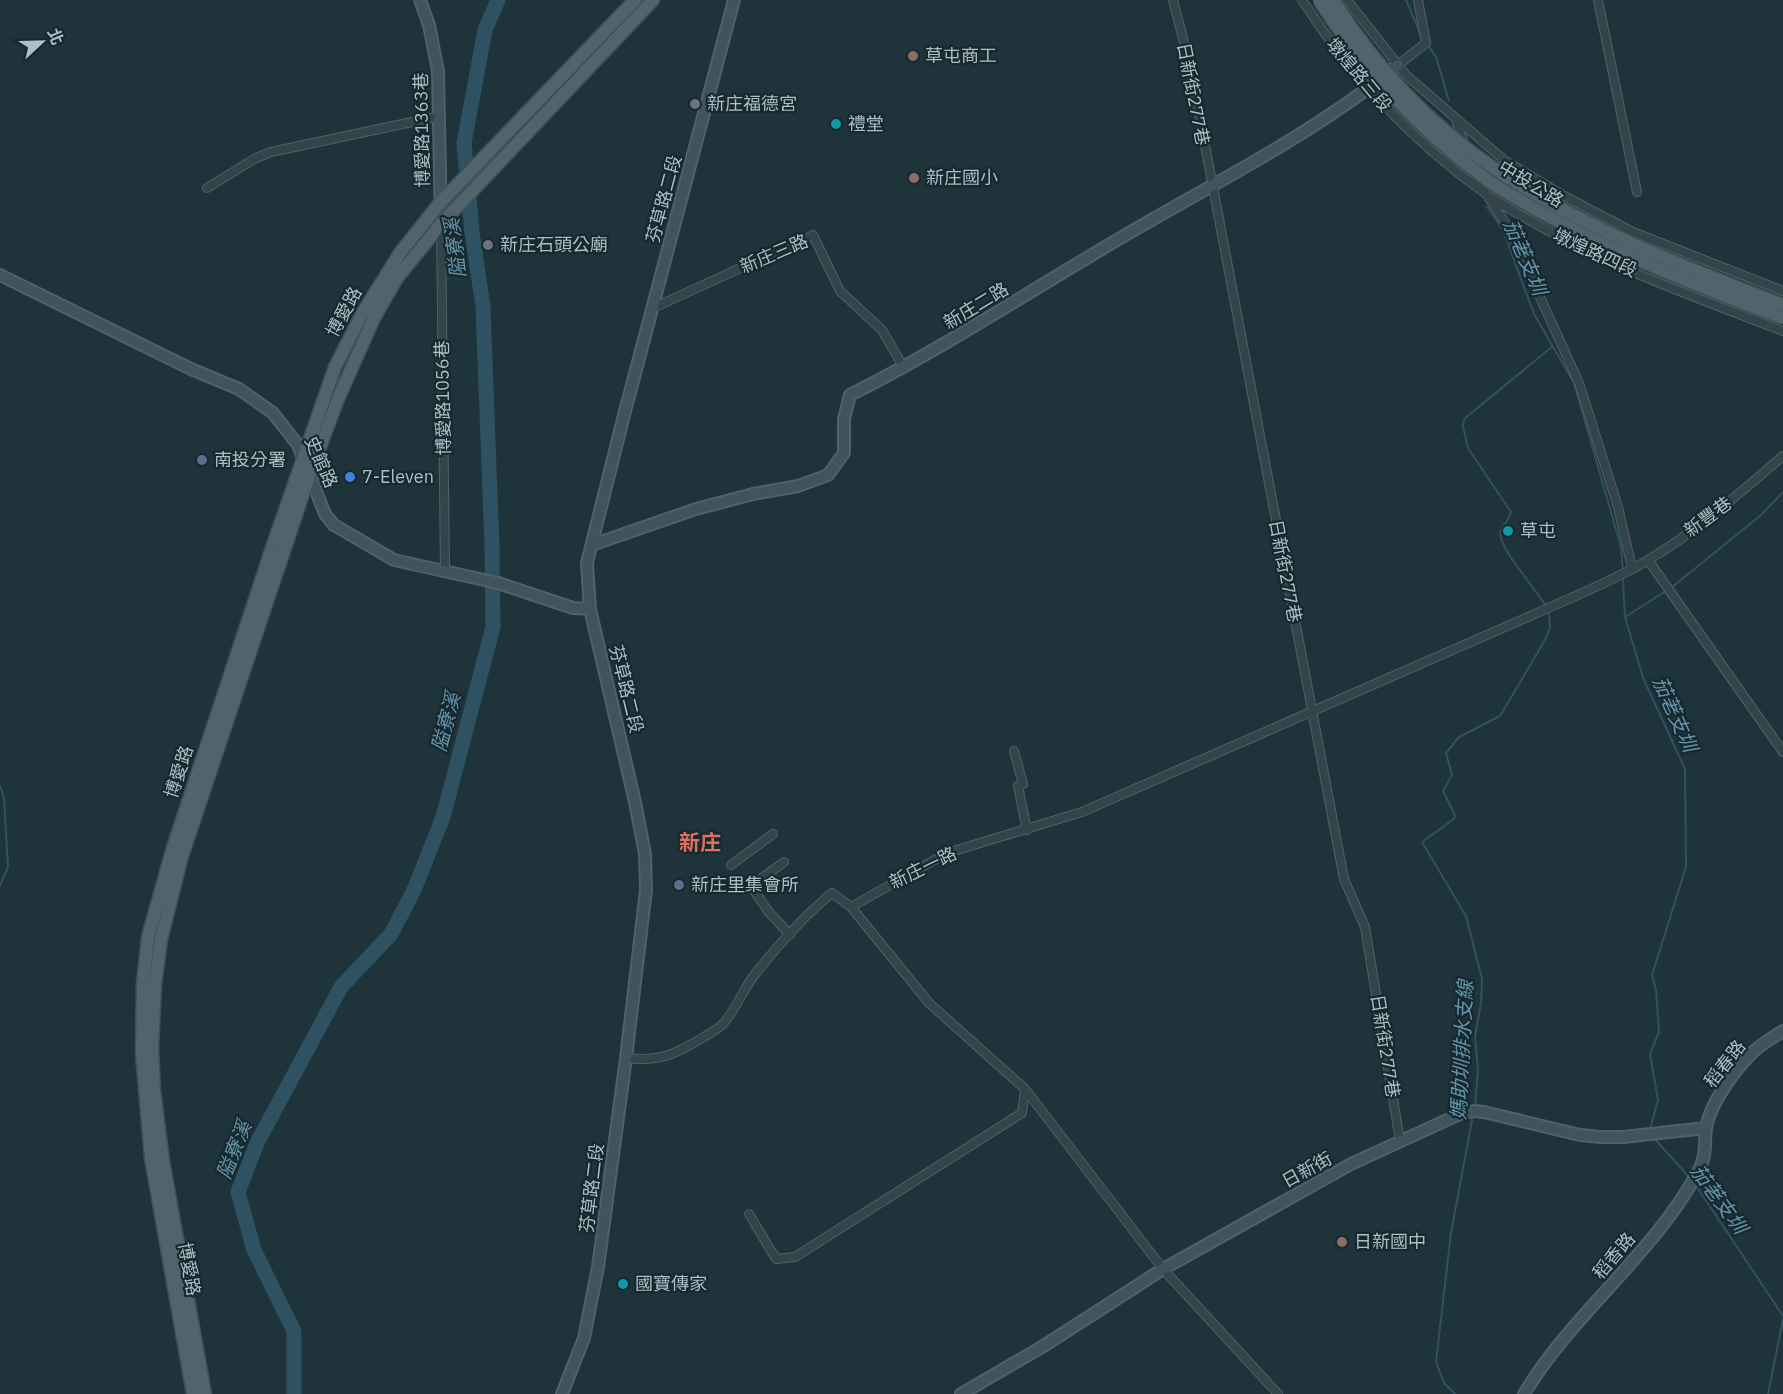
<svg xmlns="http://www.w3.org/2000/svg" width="1783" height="1394" viewBox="0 0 1783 1394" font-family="'IBM Plex Sans','Noto Sans TC',sans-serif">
  <rect width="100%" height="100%" fill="#1f333b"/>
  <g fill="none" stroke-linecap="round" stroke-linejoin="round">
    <path stroke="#2f5262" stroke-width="2" d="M1406,0l15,35
      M1428,45l8,12 13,44
      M1487,207l16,23 31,84 40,69 47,164 2,25
      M1623,578l2,39 18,61 42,91 1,98 -34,108 4,15 3,42 -9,22 8,46 -8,29
      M1671,588l90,-73 22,-23
      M1546,606c-10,-17 -46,-56 -46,-73 0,-5 9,-12 11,-21l-43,-64 -5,-21 1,-8 89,-73
      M1625,617l41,-26
      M0,786l4,12 4,69 -8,19
      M1475,1106l3,-37 -3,-32 6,-34 1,-24 -16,-63 -44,-74 32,-23 1,-4 -12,-24 9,-16 -6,-22 13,-16 41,-21 45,-76 5,-12 -1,-17
      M1653,1137l36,40
      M1695,1184l88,132
      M1455,1394l-11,-11 -8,-21 15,-129 22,-118
      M1768,1394l15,-75"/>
    <path stroke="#2f5262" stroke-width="15" d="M294,1394v-63l-40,-81 -16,-58 19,-49 84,-156 50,-53 23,-44 29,-73 50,-190 -1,-80 -9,-240 -11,-75 -8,-89 21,-113 13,-30"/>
    <g stroke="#506169" stroke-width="10">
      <path id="street" d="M1173,0l17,66 154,813 21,48 35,214
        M1302,0c49,76 110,141 184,194 13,10 28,17 43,26 80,47 168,78 254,111
        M1347,0l59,75 98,85 62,37 67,35 150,59
        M1598,0l39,192
        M1398,65l28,-22 -8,-43
        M1456,120l20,58 33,51 70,154 39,124 14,61
        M207,188l49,-30 15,-6 169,-36
        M441,224l4,348
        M653,308l160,-73 27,56 42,39 22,38
        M1648,560l135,192
        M1014,751l9,33 -5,2 9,44
        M784,862l-33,24 17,25 22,24
        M731,865l42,-31
        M851,907l96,-54 135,-41 462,-202c35,-16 71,-30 104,-50 49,-29 92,-67 135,-104
        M626,1058c34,4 50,-4 78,-21 6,-4 14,-8 19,-13 14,-16 20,-35 33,-51 23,-29 48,-57 76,-80l19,14 78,96 96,86 138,180 115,125
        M749,1214l27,45 19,-2 227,-144 3,-24"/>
    </g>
    <g stroke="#506169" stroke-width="14">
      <path id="secondary" d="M420,0l9,25 9,46 3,153
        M0,275l191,94 48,20 34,24 25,32 27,69 9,11 60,35 104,23 75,25 17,1
        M592,545l104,-36 57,-15 45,-8 30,-11 16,-22v-34l6,-24c96,-48 186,-108 279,-162 91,-53 187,-101 269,-168
        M562,1394l22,-56 14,-71 28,-209 20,-168 -1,-36 -10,-52 -45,-193 -3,-46 37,-148 110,-415
        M961,1394l81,-47 121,-78 188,-105 109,-50 14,-3 10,1 96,23 20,2h23l83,-9
        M1524,1394c49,-82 131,-140 176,-226 7,-14 4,-26 6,-40 4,-24 27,-56 44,-73 9,-10 22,-17 33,-24"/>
    </g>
    <g stroke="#3f4f57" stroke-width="15">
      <path id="primary" d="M193,1394l-42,-236 -9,-105 1,-70 5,-46 24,-86 102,-309 61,-175 27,-53 38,-61 39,-49 196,-204
        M205,1394l-42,-233 -9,-71 -2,-42 3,-63 6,-46 21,-83 127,-380 29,-77 36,-81 23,-40 44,-54 212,-224"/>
    </g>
    <use href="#street" stroke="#33444b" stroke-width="8"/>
    <use href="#secondary" stroke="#40545e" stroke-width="10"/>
    <use href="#primary" stroke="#51636b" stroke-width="12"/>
    <g stroke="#3f4f57" stroke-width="15" stroke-linecap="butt">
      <path id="primary-bridge" d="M1319,0c44,69 101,130 167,179 28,20 61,36 91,52 67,34 136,60 206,87
        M1333,0c41,65 95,123 159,167 88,60 192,100 291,138"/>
    </g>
    <use href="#primary-bridge" stroke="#51636b" stroke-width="12"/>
  </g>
  <g fill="#8d6e63" stroke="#18282f" stroke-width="2">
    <circle cx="913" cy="56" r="6"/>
    <circle cx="914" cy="178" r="6"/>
    <circle cx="1342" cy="1242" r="6"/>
  </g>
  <g fill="#6b7280" stroke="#18282f" stroke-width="2">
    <circle cx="695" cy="104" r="6"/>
    <circle cx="488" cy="245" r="6"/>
  </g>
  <g fill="#0f9aa8" stroke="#18282f" stroke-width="2">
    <circle cx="836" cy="124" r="6"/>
    <circle cx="1508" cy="531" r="6"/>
    <circle cx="623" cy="1284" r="6"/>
  </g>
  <g fill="#5c6f8a" stroke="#18282f" stroke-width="2">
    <circle cx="202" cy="460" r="6"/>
    <circle cx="679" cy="885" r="6"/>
  </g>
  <circle fill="#3f7fe0" stroke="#18282f" stroke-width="2" cx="350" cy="477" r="6"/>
  <g text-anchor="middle" stroke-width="4.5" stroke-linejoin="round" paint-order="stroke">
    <g font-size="18" fill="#adbfc7" stroke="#18282f" text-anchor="start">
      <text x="925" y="62">草屯商工</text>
      <text x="707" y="110">新庄福德宮</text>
      <text x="848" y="130">禮堂</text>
      <text x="926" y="184">新庄國小</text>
      <text x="500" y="251">新庄石頭公廟</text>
      <text x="214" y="466">南投分署</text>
      <text x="362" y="483">7-Eleven</text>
      <text x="1520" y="537">草屯</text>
      <text x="691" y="891">新庄里集會所</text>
      <text x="1354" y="1248">日新國中</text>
      <text x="635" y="1290">國寶傳家</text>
    </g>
    <g font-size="18" fill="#adbfc7" stroke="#18282f">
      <text transform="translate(1359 75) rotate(50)" y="6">墩煌路三段</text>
      <text transform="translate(1193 94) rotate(79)" y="6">日新街277巷</text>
      <text transform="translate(422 130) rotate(-91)" y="6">博愛路1363巷</text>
      <text transform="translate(1531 184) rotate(31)" y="6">中投公路</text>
      <text transform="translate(664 199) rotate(-75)" y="6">芬草路二段</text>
      <text transform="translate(1595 253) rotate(25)" y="6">墩煌路四段</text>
      <text transform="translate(774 254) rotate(-23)" y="6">新庄三路</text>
      <text transform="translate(976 306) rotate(-31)" y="6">新庄二路</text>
      <text transform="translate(344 312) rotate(-61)" y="6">博愛路</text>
      <text transform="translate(443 398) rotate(-91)" y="6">博愛路1056巷</text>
      <text transform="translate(321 462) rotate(66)" y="6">史館路</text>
      <text transform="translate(1708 517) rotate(-36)" y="6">新豐巷</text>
      <text transform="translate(1285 571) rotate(79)" y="6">日新街277巷</text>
      <text transform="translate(626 689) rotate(76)" y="6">芬草路二段</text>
      <text transform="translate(179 772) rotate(-72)" y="6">博愛路</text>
      <text transform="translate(923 868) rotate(-26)" y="6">新庄一路</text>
      <text transform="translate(1385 1046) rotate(81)" y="6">日新街277巷</text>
      <text transform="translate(1725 1064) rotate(-52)" y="6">稻春路</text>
      <text transform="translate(1307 1170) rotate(-29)" y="6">日新街</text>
      <text transform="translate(592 1188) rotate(-83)" y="6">芬草路二段</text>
      <text transform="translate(1614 1256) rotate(-50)" y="6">稻香路</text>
      <text transform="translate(189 1269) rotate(80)" y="6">博愛路</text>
    </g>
    <g font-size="20" font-style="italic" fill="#6395aa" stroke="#18282f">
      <text transform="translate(455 248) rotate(-97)" y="7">隘寮溪</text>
      <text transform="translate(1525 257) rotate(67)" y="7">茄荖支圳</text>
      <text transform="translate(1675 714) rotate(66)" y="7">茄荖支圳</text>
      <text transform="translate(446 722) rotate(-75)" y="7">隘寮溪</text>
      <text transform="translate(1462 1050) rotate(-87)" y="7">媽助圳排水支線</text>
      <text transform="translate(234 1150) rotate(-68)" y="7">隘寮溪</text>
      <text transform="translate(1719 1199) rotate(54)" y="7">茄荖支圳</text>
    </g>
    <g font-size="21" font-weight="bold" fill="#df705c" stroke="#18282f">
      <text x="700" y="850">新庄</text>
    </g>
  </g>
  <g transform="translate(42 42) rotate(68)" stroke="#18282f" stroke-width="4.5" paint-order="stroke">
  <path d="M0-4.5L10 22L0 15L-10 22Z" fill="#adbfc7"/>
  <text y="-9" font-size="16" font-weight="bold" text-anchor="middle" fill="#adbfc7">北</text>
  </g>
</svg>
